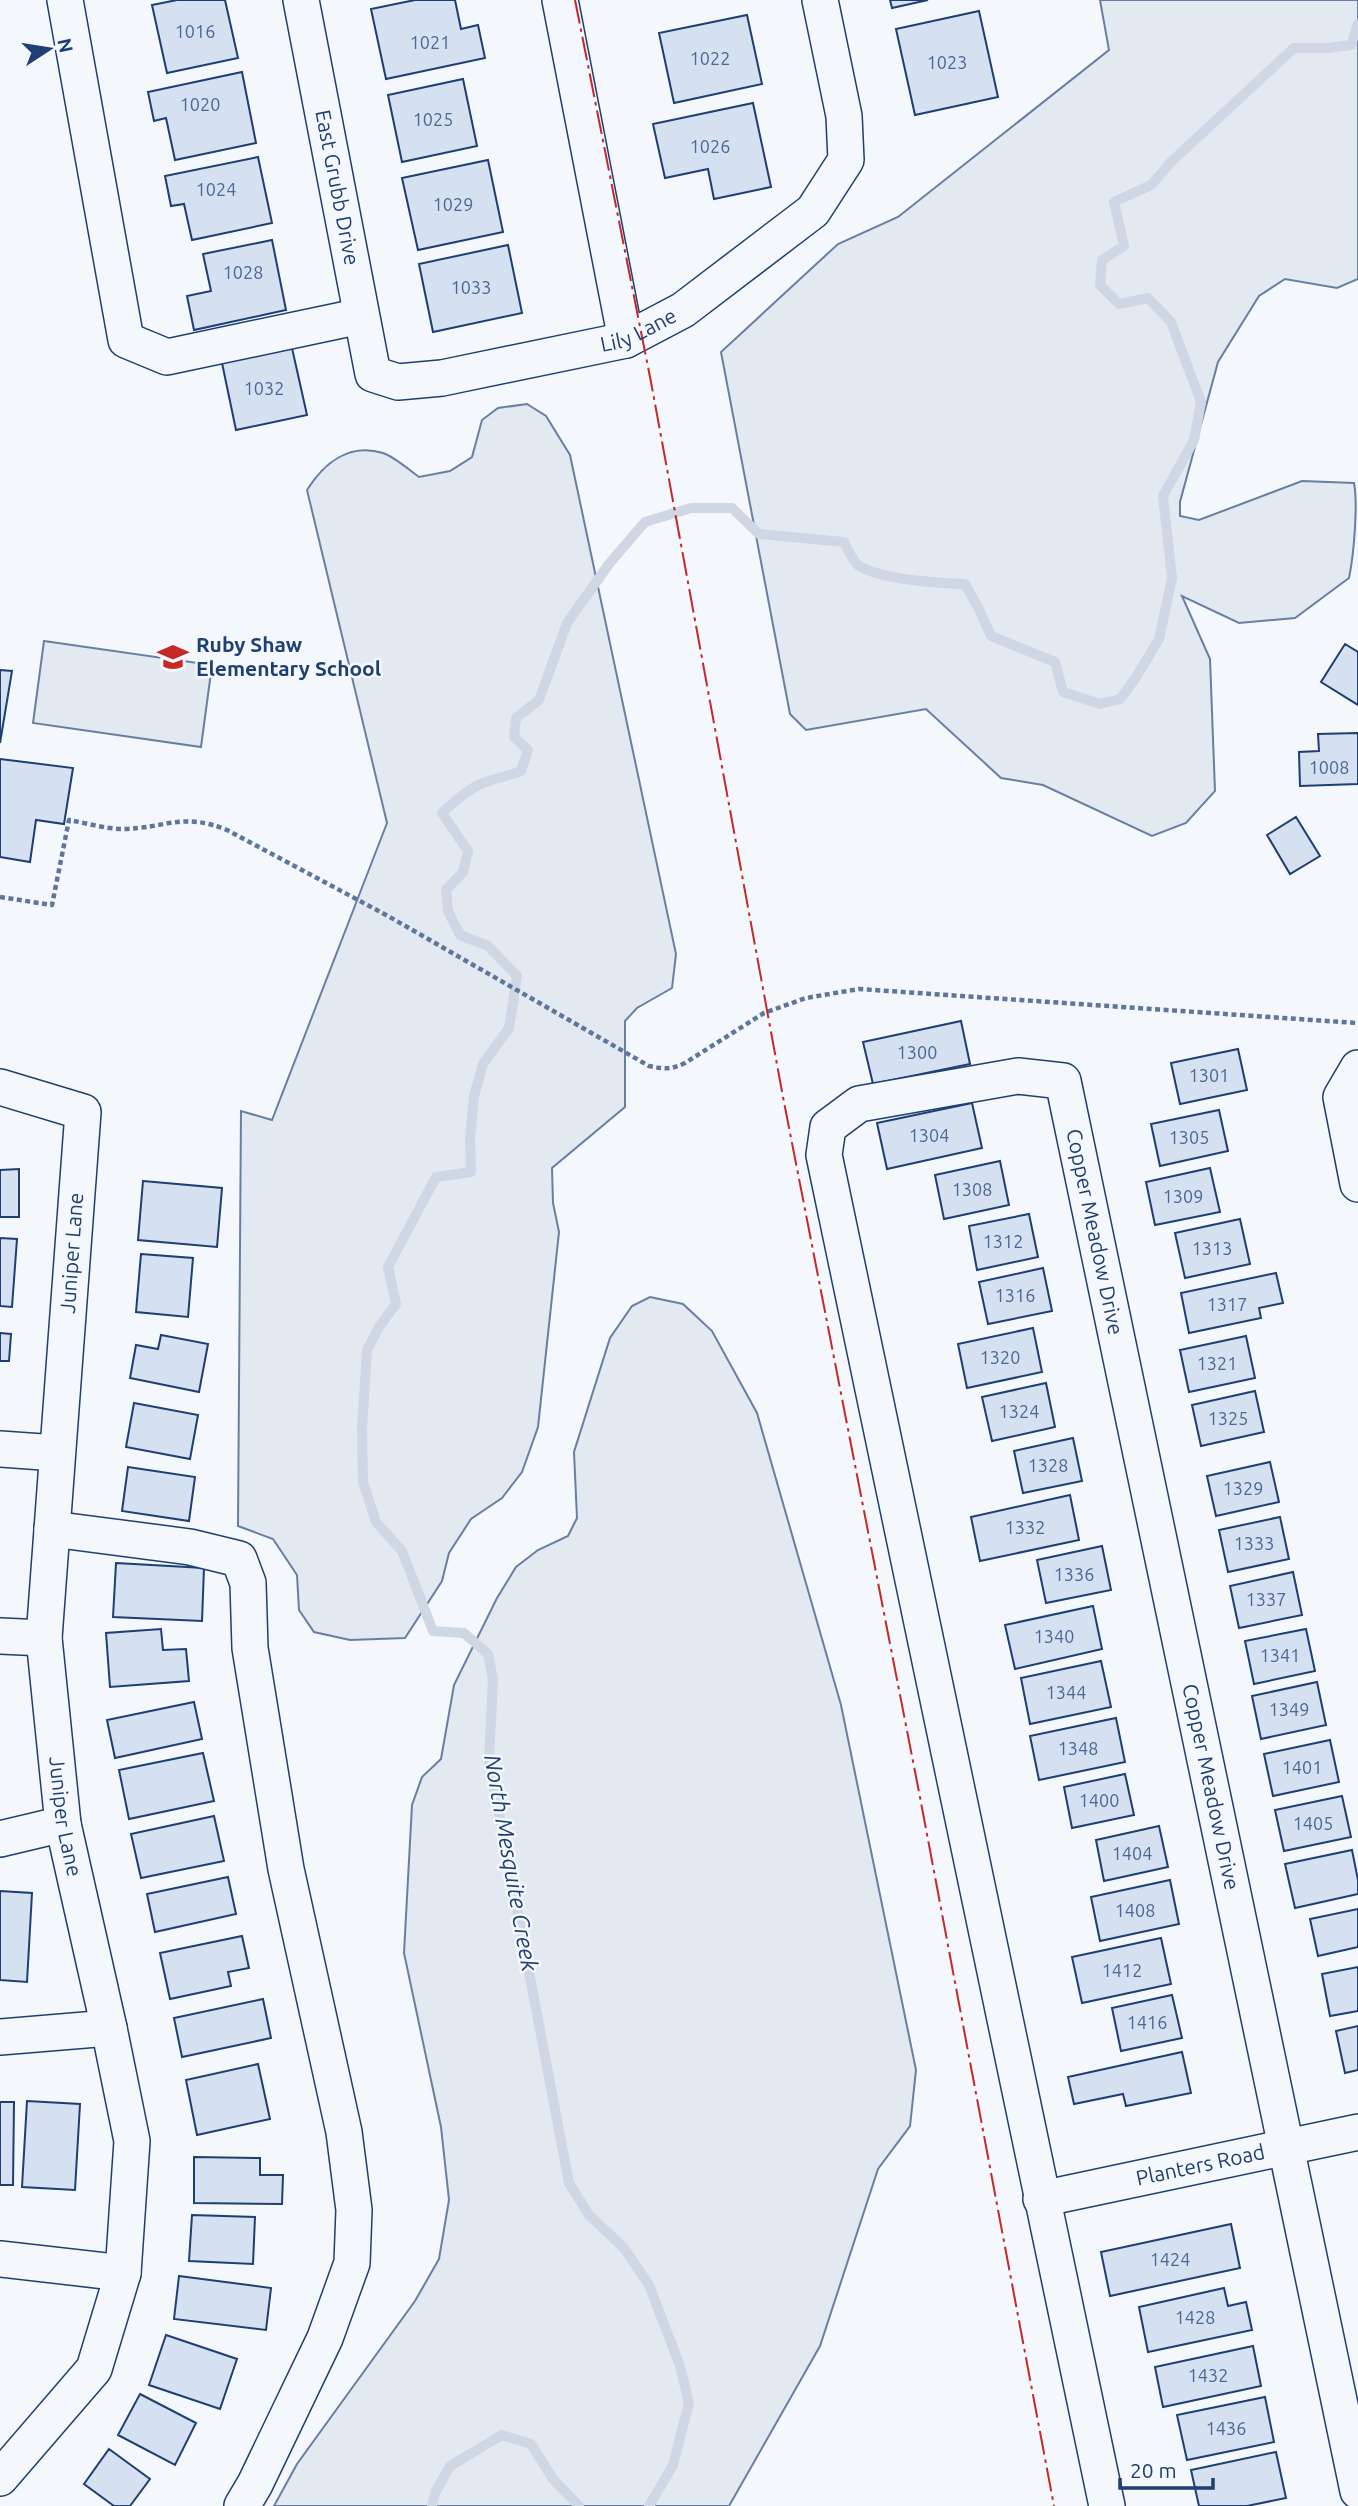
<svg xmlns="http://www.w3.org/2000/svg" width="1358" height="2506" viewBox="0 0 1358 2506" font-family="Ubuntu,sans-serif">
  <rect width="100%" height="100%" fill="#f4f7fb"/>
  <path fill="#e3e9f0" stroke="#687fa3" stroke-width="2" d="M1100,0h258v279l-21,9 -52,-9 -26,17 -41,66 -38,140v14l19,4 103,-39 52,2c4,21 0,71 -5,95l-54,40 -56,5 -57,-27 28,63 5,132 -29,32 -34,13 -109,-51 -42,-7 -75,-69 -120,21 -16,-16 -69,-362 117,-108 60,-27 211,-167z
    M527,404l19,12 24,39 106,499 -4,34 -35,20 -12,13v86l-73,61 1,35 6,29 -21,195 -16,45 -20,26 -31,21 -22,34 -7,28 -37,57 -55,2 -36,-8 -15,-22 -2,-35 -24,-36 -35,-13 3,-415 31,9 115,-297 -80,-333c17,-27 42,-47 76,-37 12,4 26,17 36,24l31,-6 22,-14 10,-37 16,-12z
    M44,641l168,24 -11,82 -168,-24z
    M650,1297l33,7 29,27 45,82 84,292 75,365 -6,56 -32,43 -58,177 -91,160h-455l23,-42 118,-163 24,-42 10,-59 -8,-73 -37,-174 8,-148 10,-28 19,-18 13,-74 43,-87 19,-31 22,-17 30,-14 9,-18 -3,-66 36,-114 22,-32z"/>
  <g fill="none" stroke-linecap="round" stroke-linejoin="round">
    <path stroke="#cfd7e4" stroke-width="10" d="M432,2506l3,-13 15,-27 52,-31 29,9 22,35 26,27
      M649,2506l24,-41 16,-62 -9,-37 -31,-81 -25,-37 -35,-33 -20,-32 -80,-422 4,-82 -5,-25 -24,-21 -31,-2 -31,-80 -26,-29 -13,-40 -1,-54 5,-78 12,-23 17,-23 -8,-37 48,-90 35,-5 -1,-34 4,-42 9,-32 26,-36 8,-52 -29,-30 -28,-11 -12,-24 -2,-21 17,-18 5,-21 -26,-38c12,-11 26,-24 41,-30 13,-5 26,-7 38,-12l7,-21 -14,-13 2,-19 23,-18 28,-77 42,-59 36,-42 46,-14h41l27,26 85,8c4,8 8,18 14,23 22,15 80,18 107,19l13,23 13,29 64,26 8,30 37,12 20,-5 15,-20 24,-40 13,-61 -9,-82 31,-56 7,-38 -30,-80 -23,-24 -29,6 -19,-19 2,-25 22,-14 -10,-44 37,-17 21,-24 122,-113h34l23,-3 7,-21"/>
  </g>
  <path fill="#d5e0f0" stroke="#1d3f73" stroke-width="2" d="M177,0h48l13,58 -71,15 -15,-68z
    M415,0h40l6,29 17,-4 7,33 -99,21 -15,-70z
    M890,0h38l-36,8z
    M979,11l19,86 -83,18 -19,-86z
    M747,15l15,69 -88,19 -15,-70z
    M242,72l14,71 -81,17 -9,-42 -12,3 -6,-29z
    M463,79l14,67 -75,16 -14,-67z
    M753,103l18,84 -57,12 -6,-30 -43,9 -12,-54z
    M258,157l14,66 -80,17 -8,-36 -13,2 -6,-30z
    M488,160l15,72 -85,18 -16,-72z
    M272,240l14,70 -92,20 -7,-34 24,-5 -8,-37z
    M508,245l14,68 -89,19 -14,-68z
    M292,348l15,67 -71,15 -14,-67z
    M1345,644l13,8v53l-37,-23z
    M0,670l12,1 -12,72z
    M1358,733v51l-58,2 -1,-34 20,-1 -1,-17z
    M0,759l73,9 -9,56 -28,-4 -6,42 -30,-5z
    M1296,817l24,39 -30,18 -23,-39z
    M961,1021l9,43 -97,20 -10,-42z
    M1238,1049l9,41 -67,14 -9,-41z
    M972,1103l10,45 -95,21 -10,-46z
    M1219,1110l9,41 -68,15 -9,-42z
    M1000,1161l9,44 -65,14 -9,-44z
    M1210,1168l10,44 -65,13 -9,-43z
    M19,1169v48h-19v-47z
    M143,1181l79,7 -5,59 -79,-7z
    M1029,1214l9,43 -61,13 -8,-44z
    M1240,1219l10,45 -65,14 -10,-45z
    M0,1238l17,1 -5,68 -12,-1z
    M141,1254l52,4 -5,59 -52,-5z
    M1043,1268l9,43 -64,13 -9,-42z
    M1276,1273l7,30 -24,5 2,10 -72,15 -8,-40z
    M1033,1328l9,44 -75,16 -9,-44z
    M0,1333l11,1 -2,27h-9z
    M161,1335l47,9 -9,48 -69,-14 6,-33 22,4z
    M1246,1336l9,42 -66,14 -9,-42z
    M1046,1383l9,44 -63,14 -10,-44z
    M1255,1391l9,41 -63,14 -9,-41z
    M134,1403l64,12 -8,44 -64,-12z
    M1073,1438l9,43 -59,12 -9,-42z
    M1270,1462l9,40 -63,14 -9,-40z
    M128,1467l67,10 -6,44 -67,-10z
    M1070,1495l9,45 -99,21 -9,-44z
    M1280,1517l9,42 -61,13 -9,-42z
    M1102,1546l9,44 -65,13 -9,-43z
    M116,1563l88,5 -2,53 -89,-4z
    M1293,1572l9,43 -63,13 -9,-42z
    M1093,1606l9,43 -87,20 -10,-44z
    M161,1629l2,21 23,-1 3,32 -79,6 -4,-54z
    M1306,1629l9,42 -61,13 -9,-43z
    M1101,1661l10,46 -81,17 -9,-46z
    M1317,1682l9,43 -65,14 -9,-43z
    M194,1702l8,37 -87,19 -8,-38z
    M1116,1718l9,44 -86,18 -9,-44z
    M1330,1740l9,42 -66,14 -9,-42z
    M203,1753l11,48 -85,18 -10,-49z
    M1125,1774l9,41 -62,13 -8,-41z
    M1342,1796l9,41 -67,14 -9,-41z
    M214,1816l10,45 -83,17 -10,-44z
    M1159,1826l9,41 -64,14 -8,-41z
    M1352,1850l6,30v14l-63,14 -10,-44z
    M228,1877l8,37 -81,18 -8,-38z
    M1170,1880l9,44 -79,17 -9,-44z
    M0,1891l32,2 -5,89 -27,-2z
    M1358,1909v38l-40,9 -8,-37z
    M242,1936l7,32 -21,4 3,14 -61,13 -10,-46z
    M1161,1938l10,46 -89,19 -10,-46z
    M1358,1967v44l-28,5 -8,-42z
    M1172,1995l10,43 -61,13 -9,-43z
    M263,1999l8,39 -89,19 -8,-39z
    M1358,2026v44l-13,3 -9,-42z
    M1182,2052l9,41 -65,13 -3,-12 -49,10 -6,-27z
    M258,2064l12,55 -73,16 -11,-55z
    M27,2101l53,3 -5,86 -53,-3z
    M0,2102h14l-1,83h-13z
    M194,2157l66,1v17h23l-1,29 -88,-1z
    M192,2215l63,2 -2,47 -64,-3z
    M1231,2224l9,44 -130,28 -9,-44z
    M179,2276l92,12 -5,42 -92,-11z
    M1224,2288l4,18 18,-4 6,28 -104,22 -9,-45z
    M166,2335l71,24 -17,50 -71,-24z
    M1253,2346l8,40 -98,21 -8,-40z
    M140,2394l56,29 -21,42 -57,-30z
    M1265,2397l9,45 -87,18 -10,-45z
    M109,2449l41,30 -20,27h-16l-30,-22z
    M1276,2452l10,46 -39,8h-48l-8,-36z"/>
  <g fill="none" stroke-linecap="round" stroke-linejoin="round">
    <g stroke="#1d3f73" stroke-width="38">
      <g id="minor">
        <path d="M65,0l61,340 41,17 194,-41"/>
        <path id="s1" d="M301,0l72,374 25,8 44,-4 184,-38 57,-30 130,-99 33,-51 -2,-44 -24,-116"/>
        <path d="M560,0l66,340"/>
        <path d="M1358,1068l-17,29 17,87"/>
        <path id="s2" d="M0,1087l83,25 -39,526 19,186 46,204 23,113 -9,132 -29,96 -94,109"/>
        <path d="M0,1449l57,4"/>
        <path d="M52,1529l138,18 49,12 9,24 2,65 36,221 58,263 10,78 -2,53 -27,75 -70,146 -13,22"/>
        <path d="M0,1636l44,2"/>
        <path d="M0,1839l63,-15"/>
        <path d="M0,2037l109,-9"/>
        <path id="s3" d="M1041,2199l317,-67"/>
        <path d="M0,2259l123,14"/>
        <path id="s4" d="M1107,2506l-283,-1351 4,-28 31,-23 159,-28 45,5 295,1410"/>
      </g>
    </g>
    <path stroke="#5e769c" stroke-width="4.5" stroke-dasharray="5 3.5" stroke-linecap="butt" d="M0,897l52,8 17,-85c17,3 37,9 54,9 43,-1 60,-17 104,1l161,86 261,150c15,3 22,4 36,-3l79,-50 42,-15 53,-9 498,34"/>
    <use href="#minor" stroke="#f4f7fb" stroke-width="35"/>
    <path stroke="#c62828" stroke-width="2" stroke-dasharray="24 5 3.5 5" stroke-linecap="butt" d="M575,0l76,382 132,715 136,695 135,714"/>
  </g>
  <defs>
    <g id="school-bare" transform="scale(2.415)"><path d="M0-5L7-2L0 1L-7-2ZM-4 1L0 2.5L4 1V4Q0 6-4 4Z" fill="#c62828" stroke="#f4f7fb" stroke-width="2.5" paint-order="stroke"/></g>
  </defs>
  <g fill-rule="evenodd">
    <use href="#school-bare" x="173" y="657"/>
  </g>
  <g text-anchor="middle" stroke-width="5" stroke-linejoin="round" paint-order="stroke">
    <g font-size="18" fill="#4b6792">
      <text x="195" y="38">1016</text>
      <text x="430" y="49">1021</text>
      <text x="710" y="65">1022</text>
      <text x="947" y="69">1023</text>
      <text x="200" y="111">1020</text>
      <text x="433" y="126">1025</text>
      <text x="710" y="153">1026</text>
      <text x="216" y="196">1024</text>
      <text x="453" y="211">1029</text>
      <text x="243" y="279">1028</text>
      <text x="471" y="294">1033</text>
      <text x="264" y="395">1032</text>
      <text x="1329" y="774">1008</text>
      <text x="917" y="1059">1300</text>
      <text x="1209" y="1082">1301</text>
      <text x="929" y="1142">1304</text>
      <text x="1189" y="1144">1305</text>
      <text x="972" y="1196">1308</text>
      <text x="1183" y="1203">1309</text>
      <text x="1003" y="1248">1312</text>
      <text x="1212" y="1255">1313</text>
      <text x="1015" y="1302">1316</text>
      <text x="1227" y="1311">1317</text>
      <text x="1000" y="1364">1320</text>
      <text x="1217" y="1370">1321</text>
      <text x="1019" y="1418">1324</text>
      <text x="1228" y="1425">1325</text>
      <text x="1048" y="1472">1328</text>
      <text x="1243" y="1495">1329</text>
      <text x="1025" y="1534">1332</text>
      <text x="1254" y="1550">1333</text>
      <text x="1074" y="1581">1336</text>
      <text x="1266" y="1606">1337</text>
      <text x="1054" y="1643">1340</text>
      <text x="1280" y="1662">1341</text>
      <text x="1066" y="1699">1344</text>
      <text x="1289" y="1716">1349</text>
      <text x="1078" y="1755">1348</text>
      <text x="1302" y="1774">1401</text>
      <text x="1099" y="1807">1400</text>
      <text x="1313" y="1830">1405</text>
      <text x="1132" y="1860">1404</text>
      <text x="1135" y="1917">1408</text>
      <text x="1122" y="1977">1412</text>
      <text x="1147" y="2029">1416</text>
      <text x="1170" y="2266">1424</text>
      <text x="1195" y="2324">1428</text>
      <text x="1208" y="2382">1432</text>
      <text x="1226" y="2435">1436</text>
    </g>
    <g font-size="21" fill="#1d3f73" stroke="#f4f7fb">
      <text dy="7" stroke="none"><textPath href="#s1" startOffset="191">East Grubb Drive</textPath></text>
      <text dy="7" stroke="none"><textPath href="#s1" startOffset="654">Lily Lane</textPath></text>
      <text dy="7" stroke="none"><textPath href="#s4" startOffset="1808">Copper Meadow Drive</textPath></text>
      <text transform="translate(72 1253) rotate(-86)" y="7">Juniper Lane</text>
      <text dy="7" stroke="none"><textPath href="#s4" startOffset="2375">Copper Meadow Drive</textPath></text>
      <text dy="7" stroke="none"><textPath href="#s2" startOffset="794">Juniper Lane</textPath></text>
      <text dy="7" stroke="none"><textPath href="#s3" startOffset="163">Planters Road</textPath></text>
    </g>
    <g font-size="21" font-weight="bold" fill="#1d3f73" stroke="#f4f7fb" text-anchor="start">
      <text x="196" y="652">Ruby Shaw<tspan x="196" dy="24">Elementary School</tspan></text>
    </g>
    <g font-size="23" font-style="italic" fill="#1d3f73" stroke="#f4f7fb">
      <text transform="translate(511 1863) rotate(80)" y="8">North Mesquite Creek</text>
    </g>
  </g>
  <g transform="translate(49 49) rotate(78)" stroke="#f4f7fb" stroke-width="5" paint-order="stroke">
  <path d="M0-5L12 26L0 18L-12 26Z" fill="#1d3f73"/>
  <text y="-10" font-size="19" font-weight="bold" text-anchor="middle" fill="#1d3f73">N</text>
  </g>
  <path d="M1120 2478v10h93v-10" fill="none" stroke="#1d3f73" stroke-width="3.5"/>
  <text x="1130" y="2478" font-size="21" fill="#1d3f73" stroke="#f4f7fb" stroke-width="5" paint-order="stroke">20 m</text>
</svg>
